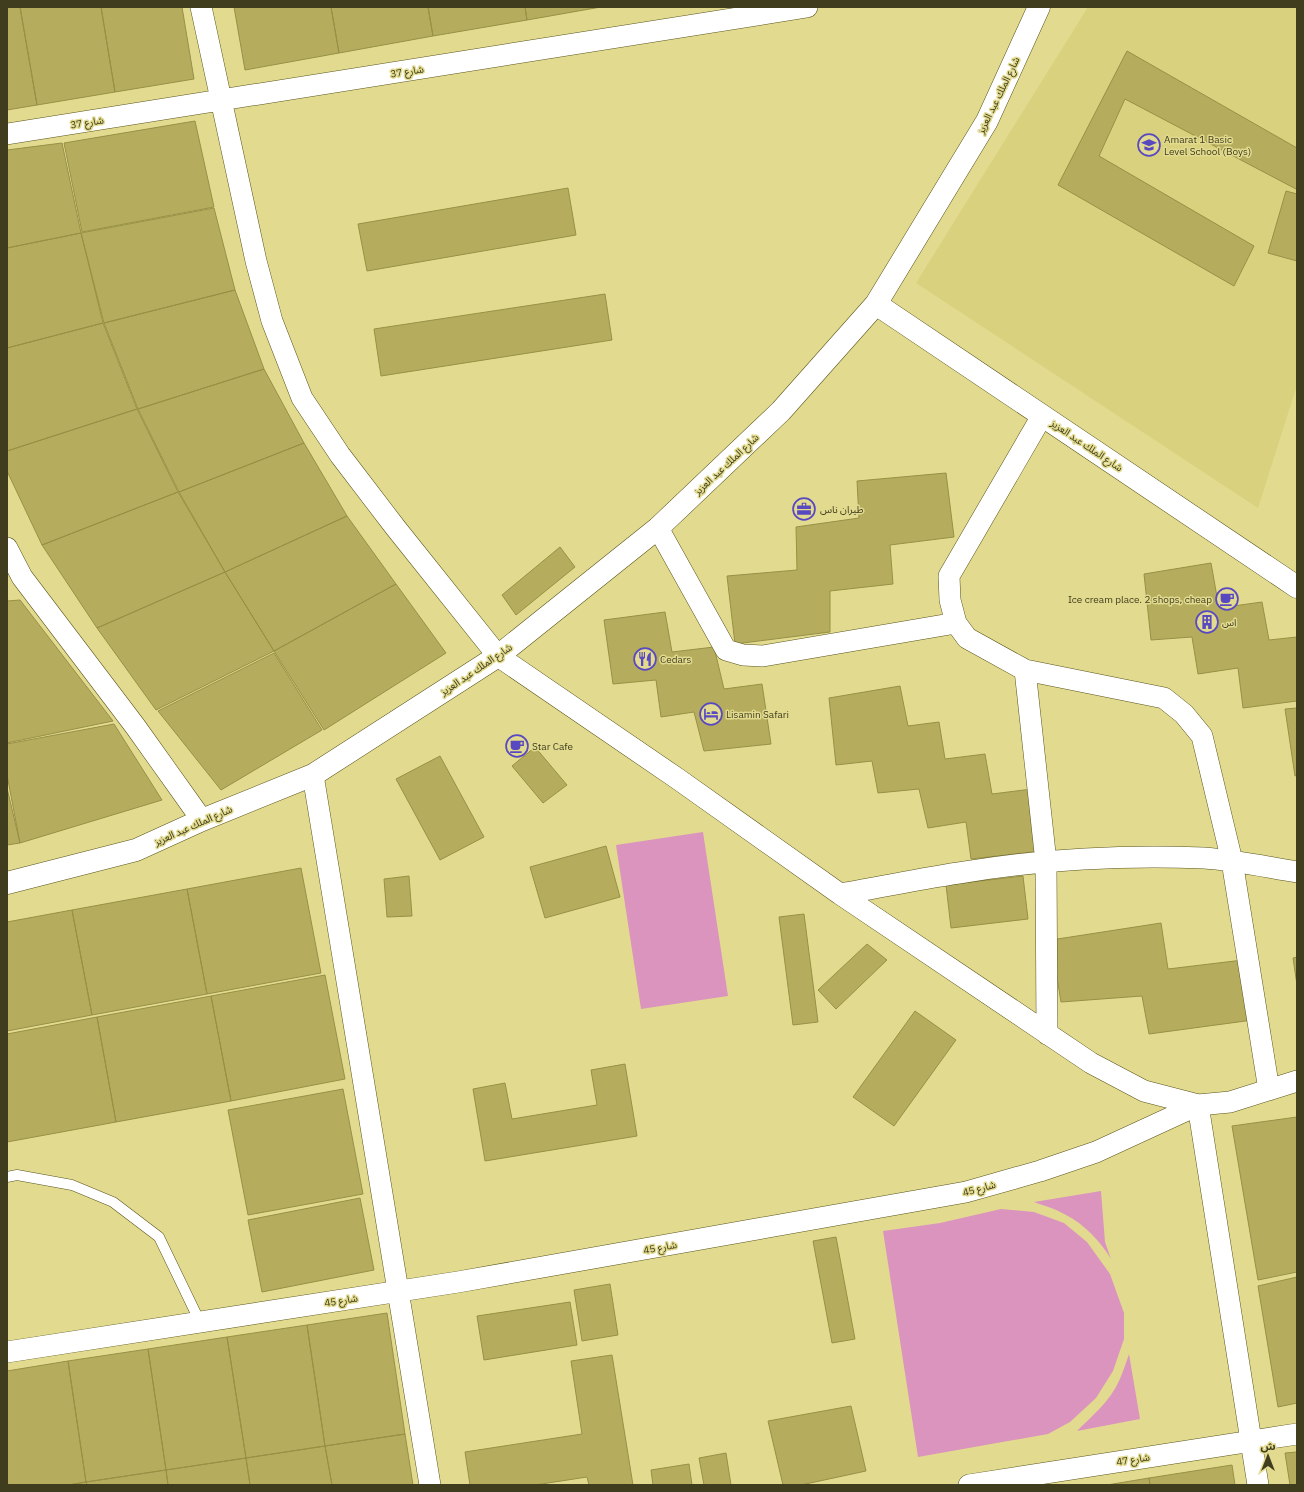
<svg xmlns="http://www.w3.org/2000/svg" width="1304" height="1492" viewBox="0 0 1304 1492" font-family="'IBM Plex Sans','Noto Sans Arabic',sans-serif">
  <rect width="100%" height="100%" fill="#e2db8f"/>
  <path fill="#d9d17d" d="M1088,7h209v378l-39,123 -342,-225z"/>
  <path fill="#db94be" d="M703,832l25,164 -87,13 -25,-164z
    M1101,1191l4,51 6,17c-10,-17 -27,-35 -45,-44 -10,-6 -21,-9 -32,-13z
    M1001,1209l33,3 30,11 23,19 23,32 14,39v26l-11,32 -17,27 -26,24 -22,12 -130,23 -35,-226 57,-8z
    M1129,1354l11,65 -63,12c15,-15 33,-30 42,-50 4,-9 7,-18 10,-27z"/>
  <path fill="#b5ad5d" stroke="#979046" d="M7,7h13l17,98 -30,5z
    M20,7h81l14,85 -78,13z
    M101,7h81l12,72 -79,13z
    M234,7h97l8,46 -94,17z
    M331,7h97l5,29 -94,17z
    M428,7h97l2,13 -94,16z
    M525,7h76l-74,13z
    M1127,51l170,97v39l-1,2 -171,-90 -26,57 155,90 -20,40 -176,-101z
    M195,121l19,86 -132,25 -18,-89z
    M62,143l19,90 -74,15v-98z
    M568,188l8,47 -209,36 -9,-47z
    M1286,191l11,3v67l-29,-8z
    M214,208l21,82 -131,33 -23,-90z
    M81,233l22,90 -96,25v-100z
    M235,290l29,79 -126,40 -34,-86z
    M605,294l7,46 -231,36 -7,-47z
    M103,323l34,86 -130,42v-103z
    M264,369l40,74 -125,49 -41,-83z
    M137,409l41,83 -136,53 -35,-74v-20z
    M304,443l43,73 -122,56 -46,-80z
    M946,473l8,64 -64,8 3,39 -63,7v41l-95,12 -8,-68 70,-6 -1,-43 63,-9 -2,-37z
    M178,492l47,80 -128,56 -55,-83z
    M347,516l49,68 -122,67 -49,-79z
    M560,547l15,20 -59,48 -14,-20z
    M1211,563l8,45 43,-6 7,38 28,-3v64l-54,7 -5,-40 -40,6 -6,-37 -41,3 -7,-66z
    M225,572l49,79 -118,59 -59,-82z
    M396,584l50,69 -122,77 -50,-79z
    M20,600l93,121 -106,22v-142z
    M665,612l7,40 42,-5 10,42 38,-5 9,60 -67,7 -10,-39 -33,5 -5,-37 -43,4 -9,-64z
    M274,653l48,77 -101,60 -63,-79z
    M900,686l8,40 31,-4 6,37 40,-5 7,40 40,-5 8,62 -69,8 -5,-37 -38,6 -9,-39 -41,4 -6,-32 -36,4 -7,-67z
    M1297,708v67l-2,1 -10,-67z
    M114,724l48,76 -142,43 -13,-68v-31z
    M535,747l32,38 -24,18 -31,-37z
    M440,756l44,81 -44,23 -44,-81z
    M7,788l13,55 -13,2z
    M606,846l14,51 -75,21 -15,-51z
    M301,868l20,105 -114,21 -20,-105z
    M409,876l3,40 -25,1 -3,-38z
    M1023,876l5,43 -77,9 -5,-43z
    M187,889l20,105 -115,21 -20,-105z
    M72,910l20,105 -85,16v-109z
    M804,914l14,108 -25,3 -14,-108z
    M1161,923l7,46 75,-9 10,60 -104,14 -7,-38 -81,6 -10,-62z
    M867,944l20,16 -51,49 -18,-19z
    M1297,957v28l-4,-27z
    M325,975l20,104 -114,22 -20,-105z
    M211,996l20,105 -115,21 -19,-105z
    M915,1011l41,29 -62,86 -41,-29z
    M97,1017l19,105 -109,20v-108z
    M625,1064l12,72 -152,25 -12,-72 32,-6 7,36 85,-14 -6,-35z
    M343,1089l20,105 -115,21 -20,-105z
    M1297,1117v155l-39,8 -26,-154z
    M360,1198l14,72 -112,22 -14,-72z
    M836,1237l19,102 -23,4 -19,-102z
    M1297,1277v126l-19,4 -20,-121z
    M610,1284l8,51 -36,6 -8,-51z
    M570,1302l7,43 -93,15 -7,-44z
    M387,1313l18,121 -80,12 -18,-121z
    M307,1325l18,121 -79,12 -19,-121z
    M227,1337l19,121 -80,12 -18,-121z
    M148,1349l18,121 -80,12 -18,-121z
    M612,1355l21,130h-44l-2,-8 -52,8h-65l-5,-33 117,-18 -11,-73z
    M68,1361l18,121 -18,3h-61v-114z
    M851,1406l15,65 -65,14h-18l-15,-64z
    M405,1434l8,51h-81l-7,-39z
    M325,1446l7,39h-82l-4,-27z
    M1297,1452v33h-7l-5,-32z
    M726,1453l5,32h-27l-5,-27z
    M246,1458l4,27h-82l-2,-15z
    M689,1464l3,21h-39l-2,-15z
    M1232,1465l3,20h-85l-1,-7z
    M166,1470l2,15h-81l-1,-3z
    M1149,1478l1,7h-43z
    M86,1482l1,3h-19z"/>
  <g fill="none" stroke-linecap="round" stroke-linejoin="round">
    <g stroke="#5a541b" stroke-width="11">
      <path id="service" d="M7,1177l10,-2 55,10 41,17 46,35 41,85"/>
    </g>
    <g stroke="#5a541b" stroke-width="22">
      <path id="minor" d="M201,7l55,254 16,60 30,77 38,57 55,72 103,129 180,123 162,115 251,169 53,28 54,14 60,380
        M7,134l800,-127
        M1042,416l-93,160 1,24 6,23 11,15 58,32 139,28 20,16 18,22 30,125 37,229
        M658,528l68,122 17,5 20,1 193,-33
        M7,548l15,29 113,149 67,94
        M1025,670l21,192 1,172
        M313,775l117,710
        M840,894c42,-7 84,-16 125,-22 79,-13 160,-17 239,-14 31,2 62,9 93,14
        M7,1352l451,-70 508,-90 74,-21 56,-19 102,-47 32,-3 67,-21
        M969,1485l328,-51"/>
    </g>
    <g stroke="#5a541b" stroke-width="23">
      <path id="tertiary" d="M876,304l421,283
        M7,883l129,-33 66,-30 111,-45 185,-119 160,-128 123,-117 95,-107 111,-183 52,-114"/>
    </g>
    <use href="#service" stroke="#fff" stroke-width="10"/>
    <use href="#minor" stroke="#fff" stroke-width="21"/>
    <use href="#tertiary" stroke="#fff" stroke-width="22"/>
  </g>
  <defs>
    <g id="school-ring" transform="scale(1.15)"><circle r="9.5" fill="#e2db8f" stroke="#5949c1" stroke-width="1.5"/><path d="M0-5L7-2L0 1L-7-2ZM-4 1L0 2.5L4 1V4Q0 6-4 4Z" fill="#5949c1"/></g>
    <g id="office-ring" transform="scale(1.15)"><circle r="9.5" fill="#e2db8f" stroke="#5949c1" stroke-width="1.5"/><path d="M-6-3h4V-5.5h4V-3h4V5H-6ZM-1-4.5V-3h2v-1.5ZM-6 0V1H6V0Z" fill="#5949c1"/></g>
    <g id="cafe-ring" transform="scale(1.15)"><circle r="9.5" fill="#e2db8f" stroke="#5949c1" stroke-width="1.5"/><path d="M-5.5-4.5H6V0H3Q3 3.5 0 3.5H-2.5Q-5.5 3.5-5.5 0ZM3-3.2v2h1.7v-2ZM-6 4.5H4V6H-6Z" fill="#5949c1"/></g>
    <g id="building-ring" transform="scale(1.15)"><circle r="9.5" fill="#e2db8f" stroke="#5949c1" stroke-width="1.5"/><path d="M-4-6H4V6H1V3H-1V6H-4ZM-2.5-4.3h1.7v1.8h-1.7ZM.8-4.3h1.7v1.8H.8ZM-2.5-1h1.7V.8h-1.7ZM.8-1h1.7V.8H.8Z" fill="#5949c1"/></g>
    <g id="restaurant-ring" transform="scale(1.15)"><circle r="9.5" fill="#e2db8f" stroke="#5949c1" stroke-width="1.5"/><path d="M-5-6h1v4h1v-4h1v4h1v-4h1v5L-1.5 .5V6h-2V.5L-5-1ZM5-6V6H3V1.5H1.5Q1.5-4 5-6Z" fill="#5949c1"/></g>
    <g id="hotel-ring" transform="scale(1.15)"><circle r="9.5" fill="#e2db8f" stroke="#5949c1" stroke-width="1.5"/><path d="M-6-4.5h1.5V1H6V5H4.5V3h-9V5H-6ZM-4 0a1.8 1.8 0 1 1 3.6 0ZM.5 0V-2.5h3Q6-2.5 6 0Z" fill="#5949c1"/></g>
  </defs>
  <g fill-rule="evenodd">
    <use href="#school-ring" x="1149" y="145"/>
    <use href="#office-ring" x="804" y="509"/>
    <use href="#cafe-ring" x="1227" y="599"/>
    <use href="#building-ring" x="1207" y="622"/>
    <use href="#restaurant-ring" x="645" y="659"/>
    <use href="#hotel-ring" x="711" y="714"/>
    <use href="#cafe-ring" x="517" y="746"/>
  </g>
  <g text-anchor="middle" stroke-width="3" stroke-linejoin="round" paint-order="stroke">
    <g font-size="10" fill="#403d1e" stroke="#e2db8f">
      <text transform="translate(407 71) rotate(-9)" y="4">شارع 37</text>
      <text transform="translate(998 95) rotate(-64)" y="4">شارع الملك عبد العزيز</text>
      <text transform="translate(87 122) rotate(-9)" y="4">شارع 37</text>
      <text transform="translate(1087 445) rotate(34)" y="4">شارع الملك عبد العزيز</text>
      <text transform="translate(726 464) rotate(-43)" y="4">شارع الملك عبد العزيز</text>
      <text transform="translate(476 669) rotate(-34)" y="4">شارع الملك عبد العزيز</text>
      <text transform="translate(193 825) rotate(-24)" y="4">شارع الملك عبد العزيز</text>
      <text transform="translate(979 1188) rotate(-15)" y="4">شارع 45</text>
      <text transform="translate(660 1247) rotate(-10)" y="4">شارع 45</text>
      <text transform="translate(341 1300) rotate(-9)" y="4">شارع 45</text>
      <text transform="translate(1133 1459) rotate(-9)" y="4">شارع 47</text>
    </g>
    <g font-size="10" fill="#403d1e" stroke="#e2db8f" text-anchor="start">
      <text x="1164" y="143">Amarat 1 Basic<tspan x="1164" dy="12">Level School (Boys)</tspan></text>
      <text x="820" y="513">طيران ناس</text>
      <text x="1212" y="603" text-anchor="end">Ice cream place. 2 shops, cheap</text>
      <text x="1222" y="626">اس</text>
      <text x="660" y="663">Cedars</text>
      <text x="726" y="718">Lisamin Safari</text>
      <text x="532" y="750">Star Cafe</text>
    </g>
  </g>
  <rect width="1304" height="1492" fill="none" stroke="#403d1e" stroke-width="16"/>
  <g transform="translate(1268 1456)" stroke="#e2db8f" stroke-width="3" paint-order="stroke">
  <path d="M0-3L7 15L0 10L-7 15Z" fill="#403d1e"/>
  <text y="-6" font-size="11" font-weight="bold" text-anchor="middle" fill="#403d1e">ش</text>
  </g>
</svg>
